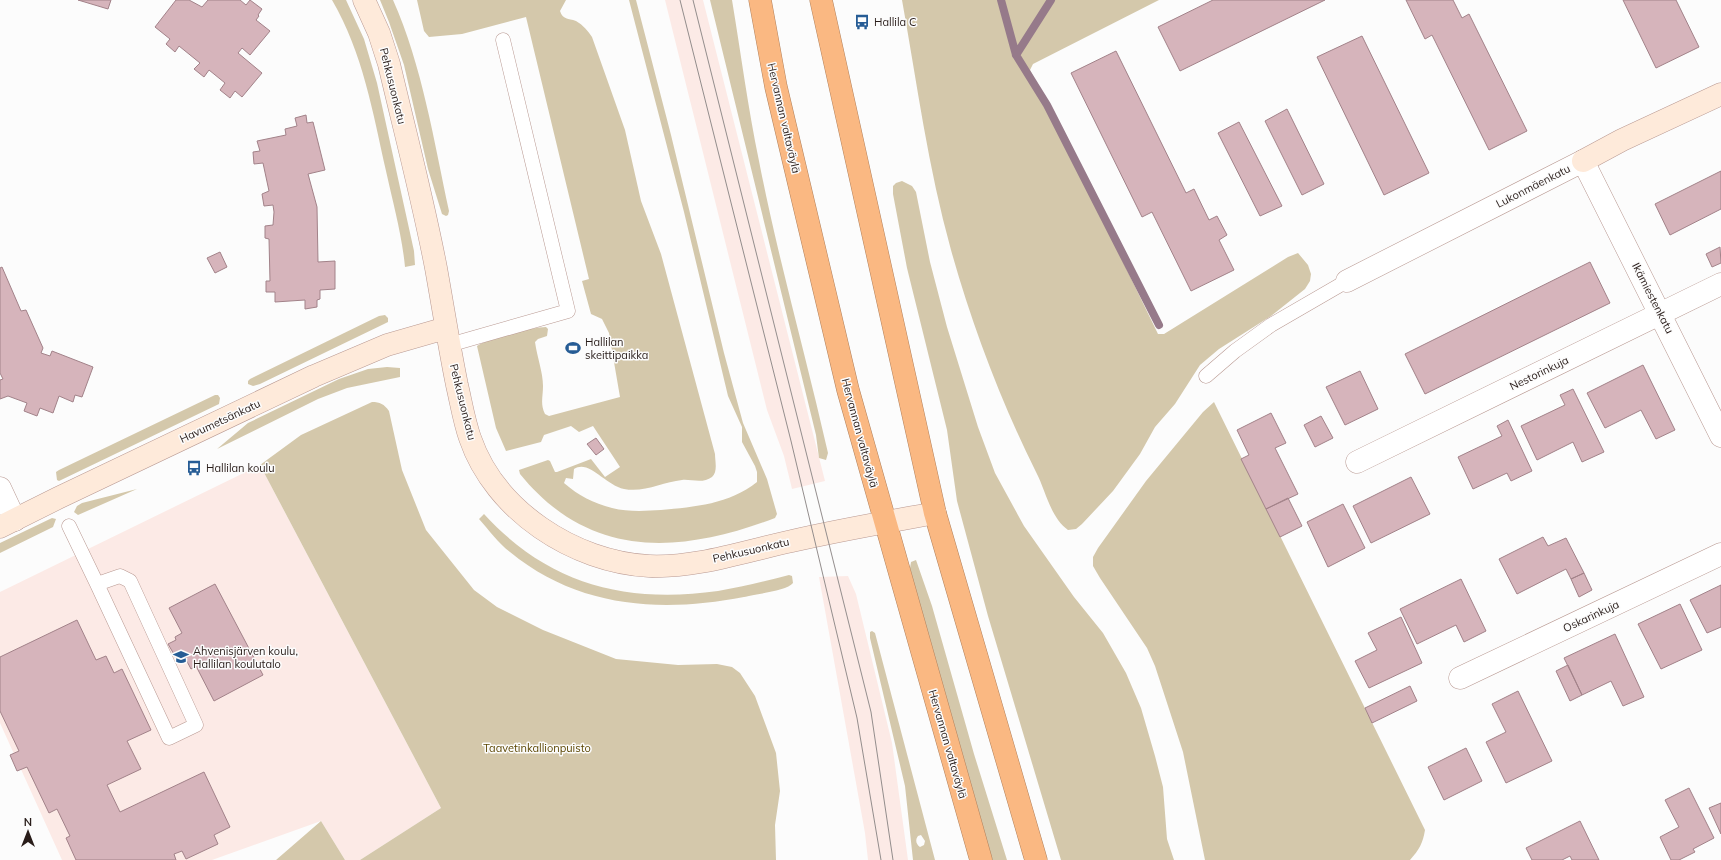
<svg xmlns="http://www.w3.org/2000/svg" width="1721" height="860" viewBox="0 0 1721 860" font-family="Mulish,sans-serif">
  <rect width="100%" height="100%" fill="#fcfcfc"/>
  <path fill="#fceae6" d="M665,0h38l122,481 -33,8 -8,-33 -17,-46z
    M260,465l181,343 -81,52h-15l-24,-39 -109,39h-150l-62,-137v-131z
    M848,576l8,18 36,149 16,117h-40l-3,-27 -46,-256z"/>
  <path fill="#d4c8ab" fill-rule="evenodd" d="M332,0h14l18,39 13,44 37,168 1,14 -10,2c-3,-32 -12,-64 -19,-96 -13,-58 -23,-118 -54,-171z
    M380,0h13c29,65 41,141 56,211l-1,4 -2,1 -4,-2 -14,-45 -24,-104 -15,-43z
    M417,0h149l-6,11c3,9 8,7 16,10 7,4 12,10 16,16l33,93 16,71 20,53 54,200c0,7 3,18 -3,23 -9,7 -21,2 -30,3 -19,2 -38,13 -58,9 -19,-4 -35,-30 -50,-20l-1,10 -7,-1 -2,5c15,13 29,20 48,25 16,4 33,3 49,2 34,-3 68,-6 96,-28v-10l-2,-6 -13,-24v-15l-14,-31 -44,-184 -55,-212h7l35,135 53,218 19,70 24,56 10,35 -2,4c-95,36 -185,42 -255,-44l-1,-4 29,-10 2,1 5,11h2l34,-13 14,18 15,-10 -27,-41 -14,6 -8,-6 -27,9 -3,7 -35,9 -10,-23 -19,-82c11,-8 56,-19 69,-19l2,2 -1,7 -9,3 -3,3c2,15 8,30 8,44 0,11 -3,18 2,28l4,2 71,-19 -11,-64 -7,-14 -11,-5 -9,-33 7,-2 -63,-262 -64,17 -33,3 -5,-6z
    M710,0h22c9,54 16,108 27,161 19,98 47,195 69,292l-2,7 -7,-2 -3,-23z
    M902,0h257l-126,64 -3,6 128,264h6l124,-77 10,-4 10,12 3,9 -1,7 -5,8 -34,27 -52,33 -19,16 -25,39 -20,23 -15,27 -27,37 -31,33 -6,5 -8,1c-18,-13 -22,-39 -32,-58 -35,-70 -64,-147 -85,-222 -23,-82 -34,-167 -49,-250z
    M902,181l10,5 4,6 14,70 17,65 31,100 17,46 29,53 50,71 29,36 23,40 15,35 14,48 8,31 4,52 7,21h-113l-73,-244 -31,-115 -10,-71 -40,-162 -14,-74v-8l3,-3z
    M385,315l3,3v4l-4,2 -124,60 -7,2 -5,-2v-3l2,-2 129,-63z
    M387,367l13,1v9l-53,11 -29,11 -101,50 31,-26 91,-44 29,-10z
    M215,395h3l2,3 -1,6 -160,77 -2,-1 -1,-8 3,-2z
    M372,402c8,0 12,2 17,9l13,59 24,60 48,60 23,17 46,23 73,29 62,6 39,-1 15,3 8,6 15,23 21,57 4,38 -5,34 1,35h-416l81,-52 -181,-343 41,-30z
    M1214,402l211,428c-2,13 -6,20 -15,30h-205l-22,-108 -28,-86 -8,-18 -47,-70 -7,-12v-9l5,-9 48,-67 57,-69z
    M137,489l-59,26 -4,-3 3,-6 5,-3z
    M484,514c64,70 141,90 234,77 24,-4 48,-10 71,-16l3,1 1,7c-6,8 -38,11 -49,14 -83,16 -166,11 -234,-45 -12,-9 -21,-22 -31,-33z
    M52,518l4,1 -3,8 -53,26v-10z
    M916,560l16,46 42,148 33,106h-16l-71,-250 -10,-42 1,-6z
    M872,631l3,2 60,227h-22l-8,-74 -35,-148v-6zM921,835l4,6 -1,4 -4,2c-4,-3 -5,-7 -2,-11z
    M321,821l24,39h-69z"/>
  <g fill="none" stroke-linecap="round" stroke-linejoin="round">
    <path stroke="#967a8a" stroke-width="8" d="M1001,0l15,55 31,50 112,220
      M1016,55l35,-55"/>
  </g>
  <path fill="#d6b4bb" stroke="#a28289" d="M78,0h33l-3,9z
    M176,0h13l13,7 6,-7h32l6,5 4,-5 12,9 -4,6 1,1 -3,4 14,11 -20,24 -8,-7 -4,5 24,20 -20,24 -7,-6 -5,7 -10,-8 5,-7 -16,-13 -5,7 -10,-8 6,-6 -21,-17 -4,6 -9,-8 4,-5 -15,-12z
    M1213,0h112l-145,71 -22,-44z
    M1406,0h47l9,18 7,-4 58,117 -38,19 -57,-115 -7,4z
    M1623,0h53l23,47 -43,21z
    M1362,36l67,137 -45,22 -67,-138z
    M1116,51l70,142 8,-4 15,31 8,-4 10,19 -8,5 15,30 -43,21 -39,-79 -10,5 -71,-144z
    M1287,109l37,75 -22,11 -37,-74z
    M306,115l1,8 6,-1 12,48 -17,4 9,33 1,55 17,-1v28l-15,1v9l-3,1v7l-12,2v-9l-30,2v-10h-9v-11h4l-1,-42 -4,-1v-12l8,-1 1,-13 -1,-7 -9,1 -2,-12 7,-3 -6,-28 -9,1 -1,-12 7,-1 -3,-10 29,-6 -1,-6 12,-3 -2,-8z
    M1239,122l43,84 -22,10 -42,-83z
    M1721,171v38l-51,26 -15,-31z
    M1720,247l1,16 -9,4 -6,-13z
    M220,252l7,15 -12,6 -8,-15z
    M1590,262l20,41 -185,91 -20,-40z
    M2,267l19,44 5,-1 17,38 -2,5 9,3 2,-5 41,16 -11,30 -7,-2 -2,7 -14,-6 -6,17 -13,-5 -3,8 -13,-5 3,-8 -19,-7 -8,3v-19l3,-1 -3,-6v-105z
    M1643,365l32,65 -19,9 -15,-29 -36,18 -18,-35z
    M1360,371l18,38 -33,16 -19,-38z
    M1573,389l31,63 -22,10 -9,-20 -36,18 -16,-34 44,-21 -5,-10z
    M1271,413l15,30 -11,5 23,46 -32,15 -25,-50 8,-4 -12,-25z
    M1321,416l12,22 -18,9 -11,-22z
    M1508,420l24,51 -21,10 -4,-8 -34,16 -15,-32 44,-21 -5,-10z
    M596,438l8,11 -8,6 -9,-11z
    M1411,477l19,37 -59,29 -18,-37z
    M1288,498l14,28 -22,11 -14,-28z
    M1343,504l22,44 -37,19 -21,-45z
    M1543,537l5,9 18,-8 18,35 -13,6 -5,-10 -49,25 -18,-35z
    M1584,573l8,17 -13,7 -8,-18z
    M1461,579l25,52 -22,11 -8,-17 -39,19 -17,-35z
    M215,584l48,91 -49,26 -18,-35 -5,3 -9,-17 -7,4 -7,-12 8,-4 -1,-3 7,-4 -13,-25z
    M1721,585v42l-14,6 -17,-33z
    M1680,604l22,46 -41,19 -23,-45z
    M1401,617l21,46 -53,25 -14,-27 22,-11 -9,-17z
    M77,620l19,40 10,-4 8,17 8,-4 29,61 -24,11 14,28 -34,16 13,27 84,-40 26,55 -16,8 4,9 -32,15 -4,-8 -8,3 2,6h-100l-10,-22 4,-2 -13,-27 -8,4 -22,-46 -10,4 -7,-16 9,-4 -19,-40v-54z
    M1615,634l29,63 -21,9 -12,-25 -29,14 -18,-37z
    M1568,665l14,30 -12,6 -14,-30z
    M1410,686l7,15 -45,22 -7,-15z
    M1518,691l34,70 -46,22 -20,-41 20,-10 -14,-28z
    M1466,748l16,33 -38,19 -16,-33z
    M1689,788l25,50 -21,11 2,3 -16,8h-8l-11,-23 19,-10 -14,-27z
    M1721,803v31l-12,-26z
    M1580,821l19,39h-27l-2,-4 -8,4h-30l-6,-12z"/>
  <g fill="none" stroke-linecap="round" stroke-linejoin="round">
    <g stroke="#b99992" stroke-width="15">
      <path id="lane" d="M449,345l119,-34 -65,-271
        M1206,376l29,-25 36,-26 76,-44
        M69,526l28,58 72,154 27,-13 -66,-144 -10,-5 -23,8"/>
    </g>
    <g stroke="#b99992" stroke-width="23">
      <path id="street" d="M1347,281l236,-120 138,275
        M1357,462l364,-178
        M0,488l15,32
        M1460,678l261,-124"/>
    </g>
    <g stroke="#b99992" stroke-width="23">
      <path id="secondary" d="M364,0l15,33 10,31c16,68 34,136 47,204 7,39 13,78 21,117 4,17 7,36 13,53 25,73 104,124 179,128 48,2 96,-15 143,-25 47,-11 95,-19 143,-28
        M1583,161l39,-21 99,-46
        M0,527l58,-29 256,-122 73,-31 59,-17"/>
    </g>
    <g stroke="#b1825e" stroke-width="23">
      <path id="highway" d="M760,0l16,87 72,303 133,470
        M821,0l114,513 101,347"/>
    </g>
    <use href="#lane" stroke="#fff" stroke-width="14"/>
    <use href="#street" stroke="#fff" stroke-width="22"/>
    <use href="#secondary" stroke="#feeada" stroke-width="22"/>
    <use href="#highway" stroke="#fab882" stroke-width="22"/>
    <path stroke="#938d8c" stroke-width="1" d="M680,0l111,441 66,277 24,142
      M693,0l178,712 22,148"/>
  </g>
  <defs>
    <g id="bus-bare" transform="scale(1.2)"><path d="M-5-6H5V4H4V6H2V4H-2V6H-4V4H-5ZM-3.5-4V0h7V-4ZM-3.5 1.2v1.5H-2V1.2ZM2 1.2v1.5H3.5V1.2Z" fill="#265c95" stroke="#fcfcfc" stroke-width="2.5" paint-order="stroke"/></g>
    <g id="stadium-bare" transform="scale(1.2)"><path d="M0-5a6.5 5 0 1 0 0 10a6.5 5 0 1 0 0-10ZM-3.5-1.8h7v3.6h-7Z" fill="#265c95" stroke="#fcfcfc" stroke-width="2.5" paint-order="stroke"/></g>
    <g id="school-bare" transform="scale(1.2)"><path d="M0-5L7-2L0 1L-7-2ZM-4 1L0 2.5L4 1V4Q0 6-4 4Z" fill="#265c95" stroke="#fcfcfc" stroke-width="2.5" paint-order="stroke"/></g>
  </defs>
  <g fill-rule="evenodd">
    <use href="#bus-bare" x="862" y="22"/>
    <use href="#stadium-bare" x="573" y="348"/>
    <use href="#bus-bare" x="194" y="468"/>
    <use href="#school-bare" x="181" y="657"/>
  </g>
  <g text-anchor="middle" stroke-width="3" stroke-linejoin="round" paint-order="stroke">
    <g font-size="11" fill="#291d1a" stroke="#fcfcfc" text-anchor="start">
      <text x="874" y="26">Hallila C</text>
      <text x="585" y="346">Hallilan<tspan x="585" dy="13">skeittipaikka</tspan></text>
      <text x="206" y="472">Hallilan koulu</text>
      <text x="193" y="655">Ahvenisjärven koulu,<tspan x="193" dy="13">Hallilan koulutalo</tspan></text>
    </g>
    <g font-size="11" fill="#291d1a" stroke="#fcfcfc">
      <text transform="translate(393 86) rotate(76)" y="4">Pehkusuonkatu</text>
      <text transform="translate(784 118) rotate(77)" y="4">Hervannan valtaväylä</text>
      <text transform="translate(1533 186) rotate(-27)" y="4">Lukonmäenkatu</text>
      <text transform="translate(1653 298) rotate(63)" y="4">Ikämiestenkatu</text>
      <text transform="translate(1539 373) rotate(-26)" y="4">Nestorinkuja</text>
      <text transform="translate(463 402) rotate(76)" y="4">Pehkusuonkatu</text>
      <text transform="translate(220 421) rotate(-25)" y="4">Havumetsänkatu</text>
      <text transform="translate(860 433) rotate(75)" y="4">Hervannan valtaväylä</text>
      <text transform="translate(751 550) rotate(-13)" y="4">Pehkusuonkatu</text>
      <text transform="translate(1591 616) rotate(-25)" y="4">Oskarinkuja</text>
      <text transform="translate(948 744) rotate(74)" y="4">Hervannan valtaväylä</text>
    </g>
    <g font-size="11" fill="#5d4804" stroke="#fcfcfc">
      <text x="537" y="752">Taavetinkallionpuisto</text>
    </g>
  </g>
  <g transform="translate(28 832)" stroke="#fcfcfc" stroke-width="3" paint-order="stroke">
  <path d="M0-3L7 15L0 10L-7 15Z" fill="#291d1a"/>
  <text y="-6" font-size="11" font-weight="bold" text-anchor="middle" fill="#291d1a">N</text>
  </g>
</svg>
